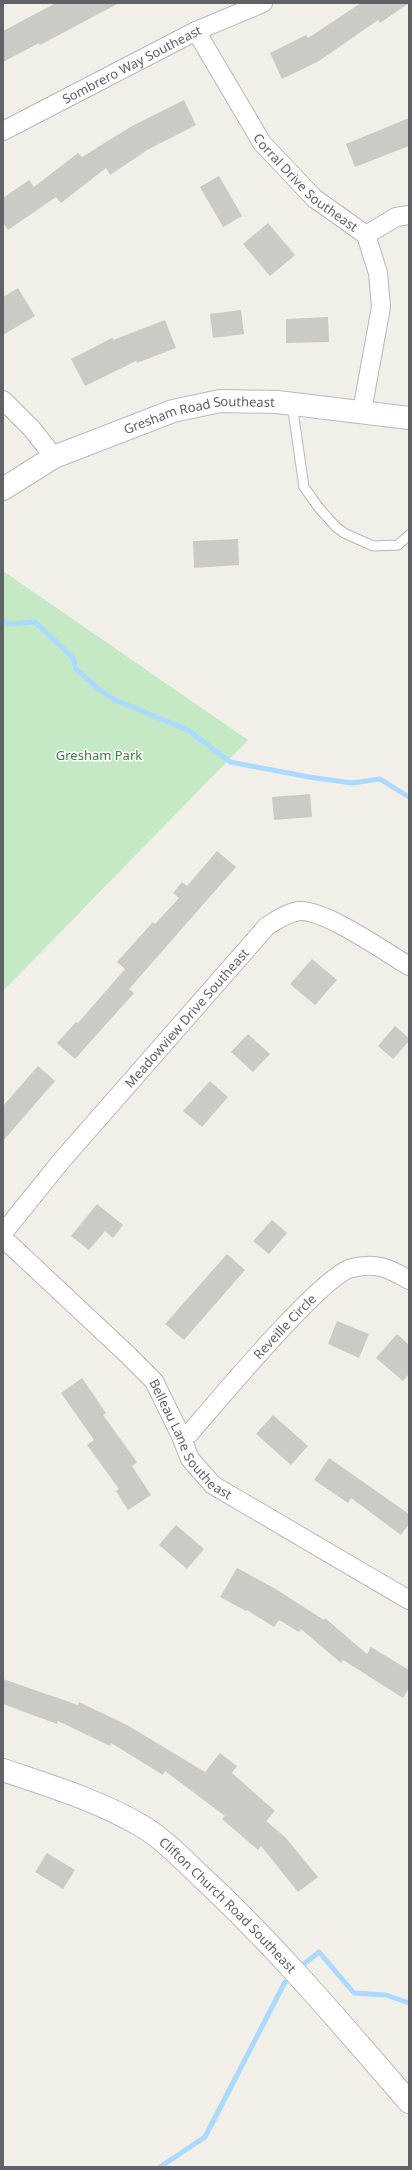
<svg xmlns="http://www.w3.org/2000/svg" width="412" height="2170" viewBox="0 0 412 2170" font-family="'Noto Sans',sans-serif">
  <rect width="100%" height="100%" fill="#f1efe8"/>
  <path fill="#c5e8c5" d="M3,571l245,169 -245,251z"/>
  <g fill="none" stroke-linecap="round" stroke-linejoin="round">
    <path stroke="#aadaff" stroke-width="5" d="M3,621l7,3 25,-2 38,36 3,11 24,21 15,10 73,30 42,32 79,15 43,6 28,-4 29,18
      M304,1964l15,-12 35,41 32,2 23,8
      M160,2167l45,-30 80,-155"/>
  </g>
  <path fill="#cccac5" d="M56,3h63l-79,42 -1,-2 -36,19v-31z
    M361,3h48l-29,20 -2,-3 -59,41 -37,18 -12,-26 36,-18 2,3z
    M184,100l12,25 -47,24 -39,26 -4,-7 -45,35 -5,-6 -48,33 -5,-7v-25l26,-18 5,7 44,-34 4,4 50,-31z
    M409,118v28l-54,21 -9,-23z
    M219,176l23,40 -19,11 -23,-40z
    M268,223l27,32 -25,21 -27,-32z
    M18,288l17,28 -32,19v-38z
    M241,310l3,24 -31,4 -3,-24z
    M328,317l1,25 -43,1v-24z
    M165,320l11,28 -39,15 -1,-2 -51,25 -14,-27 41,-21 1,2z
    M238,539l1,26 -45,3 -1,-27z
    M310,794l2,23 -38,3 -2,-23z
    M217,851l19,16 -107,122 5,4 -59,66 -18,-16 19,-21 2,1 47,-54 -8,-7 36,-40 2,2 24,-26 -6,-5 9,-11 5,4z
    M312,959l25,21 -22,25 -25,-21z
    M395,1026l14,12v3l-16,18 -15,-13z
    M248,1034l22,20 -17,18 -22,-20z
    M38,1066l17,15 -52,60v-35z
    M210,1081l18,16 -26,30 -19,-16z
    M97,1204l26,21 -10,13 -8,-7 -16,19 -18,-14z
    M272,1220l15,13 -18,21 -16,-13z
    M227,1254l18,16 -61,70 -19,-16z
    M337,1321l32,13 -10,24 -31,-14z
    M397,1334l12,11v29l-6,7 -27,-23z
    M82,1378l24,35 -3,2 34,47 -5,4 19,29 -23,15 -12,-19 3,-2 -32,-44 7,-5 -33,-47z
    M273,1415l35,31 -17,19 -35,-31z
    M329,1458l80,56v10l-8,11 -50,-37 -3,5 -34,-23z
    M176,1525l28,24 -17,20 -28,-24z
    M237,1568l37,20 50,32 1,-2 42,36 4,-7 38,23v18l-6,10 -60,-38 -2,3 -40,-34 -2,3 -20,-12 -5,7 -27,-17 -1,1 -26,-14z
    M3,1679l75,26 1,-3 48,23 78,47 15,-19 17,13 -5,7 43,38 -9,10 19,16 33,40 -20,15 -37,-46 -3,4 -36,-31 3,-3 -60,-45 -2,4 -52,-32 -1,3 -52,-25 -1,3 -54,-20z
    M47,1853l28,17 -12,19 -28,-17z"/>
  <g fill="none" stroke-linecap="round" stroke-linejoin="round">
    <g stroke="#b5b8bc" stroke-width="11">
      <path id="lane" d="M292,404l12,83 15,21 17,19 8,6 29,13 25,-1 11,-10"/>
    </g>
    <g stroke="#b5b8bc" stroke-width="20">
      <g id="street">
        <path id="s1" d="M196,31l66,112 52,55 52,37 12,38 3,34 -19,104"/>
        <path id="s2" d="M3,131l193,-100 67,-28"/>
        <path d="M366,235l30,-18 13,-2"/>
        <path d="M3,400l29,29 22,28"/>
        <path id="s3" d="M3,1233l59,-73 205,-234c10,-6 21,-14 33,-15 26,-1 85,41 109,55"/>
        <path id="s4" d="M3,1238l125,117 26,26 27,55 9,23 23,26 196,115"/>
        <path id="s5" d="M181,1436l9,-3c25,-29 133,-159 162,-165 23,-6 37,0 57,12"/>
      </g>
    </g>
    <g stroke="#b6babf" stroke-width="24">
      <g id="secondary">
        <path id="s6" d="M3,489l51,-32 119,-46 47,-10 57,1 132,16"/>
        <path id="s7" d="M3,1770c47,16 94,30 137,55 26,15 47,39 69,59 72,68 135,143 200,218"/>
      </g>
    </g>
    <use href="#lane" stroke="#fff" stroke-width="9"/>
    <use href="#street" stroke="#fff" stroke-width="18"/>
    <use href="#secondary" stroke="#fff" stroke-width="22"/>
  </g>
  <g text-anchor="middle" stroke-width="3" stroke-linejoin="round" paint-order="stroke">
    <g font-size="13" fill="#5f6368" stroke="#fff">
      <text dy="5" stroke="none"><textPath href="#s2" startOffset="145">Sombrero Way Southeast</textPath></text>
      <text dy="5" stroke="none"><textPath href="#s1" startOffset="189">Corral Drive Southeast</textPath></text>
      <text dy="5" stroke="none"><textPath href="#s6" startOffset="213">Gresham Road Southeast</textPath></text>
      <text dy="5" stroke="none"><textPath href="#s3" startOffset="283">Meadowview Drive Southeast</textPath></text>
      <text dy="5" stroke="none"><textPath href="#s5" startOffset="152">Reveille Circle</textPath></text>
      <text dy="5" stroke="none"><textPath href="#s4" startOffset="278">Belleau Lane Southeast</textPath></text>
      <text dy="5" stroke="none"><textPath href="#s7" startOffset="267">Clifton Church Road Southeast</textPath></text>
    </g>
    <g font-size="13" fill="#348238" stroke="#fff">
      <text x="99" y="760">Gresham Park</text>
    </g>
  </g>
  <rect width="412" height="2170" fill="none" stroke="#5f6368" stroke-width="8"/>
</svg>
